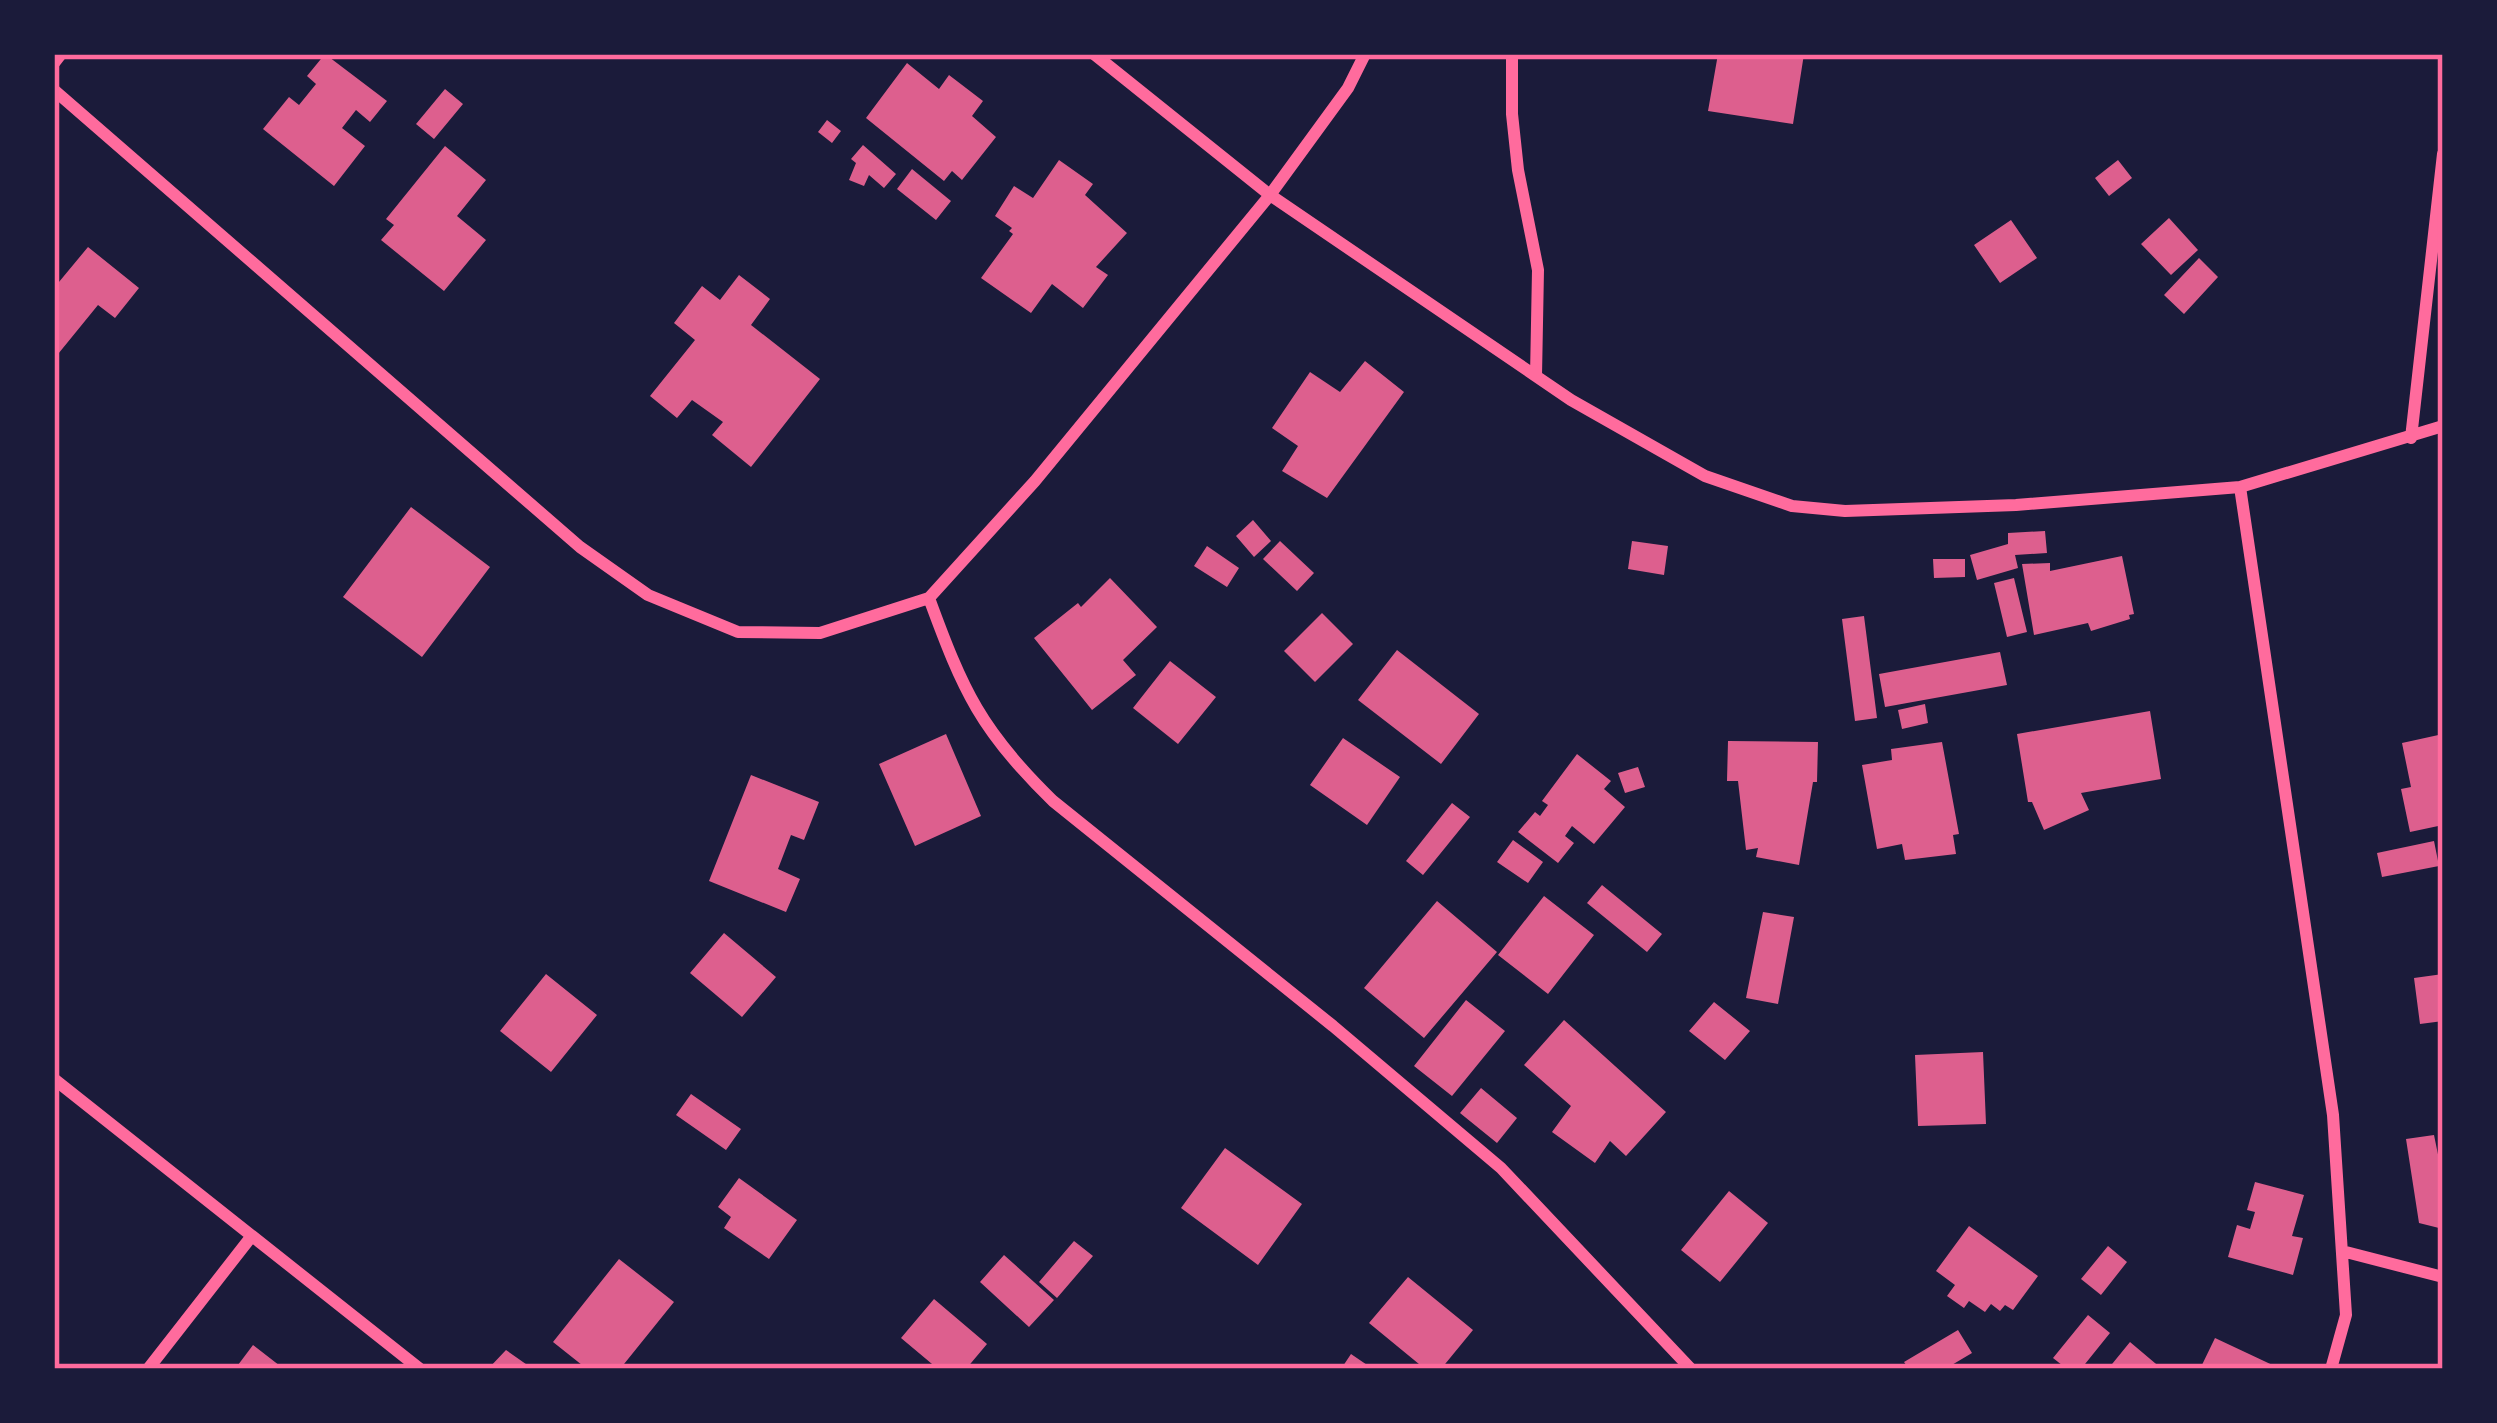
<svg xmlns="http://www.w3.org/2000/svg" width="2497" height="1423" viewBox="0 0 2497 1423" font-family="'Noto Sans',sans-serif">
  <rect width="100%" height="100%" fill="#1b1b3a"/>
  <path fill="#dd5f8e" d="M325,54l62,47 -17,21 -14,-12 -14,18 23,18 -31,40 -71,-57 26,-32 10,8 17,-21 -9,-8z
    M1718,54h86l-11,70 -85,-13z
    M907,63l32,26 10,-14 34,26 -11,15 24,21 -34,43 -10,-9 -8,10 -78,-63z
    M445,89l18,15 -29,35 -18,-15z
    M827,120l14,11 -9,12 -14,-11z
    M863,145l33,29 -12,14 -15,-13 -5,11 -15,-6 7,-17 -5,-4z
    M445,146l41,34 -29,36 29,24 -42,51 -63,-51 13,-15 -8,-6z
    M1059,160l34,24 -8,11 42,38 -31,34 12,8 -25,33 -31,-24 -21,29 -50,-35 32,-44 -4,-3 3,-3 -17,-12 19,-30 19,12z
    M2118,160l14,18 -23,18 -14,-18z
    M912,169l39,32 -15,19 -39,-31z
    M2169,218l29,32 -27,25 -30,-31z
    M2011,220l26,38 -37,25 -26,-38z
    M88,247l51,41 -24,30 -17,-13 -44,54v-71z
    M2199,258l19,19 -34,37 -20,-19z
    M739,275l31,24 -19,26 69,54 -69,88 -39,-32 11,-13 -31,-22 -15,18 -27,-22 45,-56 -21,-17 28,-37 18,14z
    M1365,361l39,31 -77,106 -45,-27 16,-25 -26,-18 38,-56 30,20z
    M411,507l79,60 -68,90 -79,-60z
    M1253,520l18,21 -17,16 -18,-21z
    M2045,531l2,22 -32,2 3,13 -41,12 -7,-25 38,-11v-11z
    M1280,541l34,32 -17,18 -34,-32z
    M1632,541l36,5 -4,29 -36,-6z
    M1207,546l32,22 -12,19 -33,-21z
    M2122,556l12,58 -5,1 1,4 -39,12 -3,-8 -54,12 -12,-71 28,-1v8z
    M1933,559h32v18l-31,1z
    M1110,578l47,49 -34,33 13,15 -44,35 -58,-72 44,-35 3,4z
    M2014,578l13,54 -20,5 -13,-54z
    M1322,613l31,31 -38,38 -31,-31z
    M1864,616l13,102 -22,3 -13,-102z
    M1397,650l82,64 -38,50 -83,-64z
    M2000,652l7,33 -122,22 -6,-33z
    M1170,661l46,36 -38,47 -45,-36z
    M1925,704l3,19 -26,6 -4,-19z
    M2150,711l11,68 -80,14 8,17 -45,20 -12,-28h-4l-11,-68z
    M946,734l35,82 -66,30 -36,-82z
    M2443,734v91l-33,7 -9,-43 10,-2 -9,-44z
    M1343,738l57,39 -33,48 -57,-40z
    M1728,741l90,1 -1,40h-4l-14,83 -43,-8 2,-9 -12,2 -8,-69h-11z
    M1942,742l17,92 -6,1 3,19 -51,6 -3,-16 -25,5 -15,-84 30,-5 -1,-11z
    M1577,754l34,27 -7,8 21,18 -31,37 -22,-18 -7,10 9,7 -16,20 -40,-31 17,-20 5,4 8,-11 -6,-4z
    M1638,767l7,20 -20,6 -7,-20z
    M751,775l68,27 -15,38 -13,-5 -13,34 22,10 -14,33 -77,-31z
    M1452,803l18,14 -47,58 -17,-14z
    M1513,840l30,22 -15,21 -31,-21z
    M2434,841l5,25 -57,11 -5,-24z
    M1602,885l60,49 -15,18 -60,-49z
    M1544,896l50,39 -46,59 -50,-39z
    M1437,901l60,51 -73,86 -60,-50z
    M1763,912l31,5 -16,87 -32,-6z
    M724,933l52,44 -34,40 -52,-44z
    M546,974l51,41 -46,57 -51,-41z
    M2443,974v47l-23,3 -6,-46z
    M1466,1000l39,31 -53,65 -38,-30z
    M1714,1002l36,29 -25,29 -36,-29z
    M1564,1020l102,92 -40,44 -16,-15 -15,22 -43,-31 19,-26 -47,-41z
    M1983,1052l3,72 -68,2 -3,-71z
    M1481,1088l36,30 -20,25 -37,-30z
    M691,1094l50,35 -15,21 -50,-35z
    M2434,1135l9,44v50l-24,-6 -13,-84z
    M1225,1148l77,56 -44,61 -77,-57z
    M739,1178l58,42 -28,39 -45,-31 7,-11 -13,-10z
    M2255,1182l49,13 -12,41 11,2 -10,37 -65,-18 9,-32 13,4 5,-17 -8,-2z
    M1729,1191l39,32 -48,59 -39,-32z
    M1969,1226l69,50 -25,34 -8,-5 -5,6 -9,-7 -6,8 -16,-11 -5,7 -17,-12 8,-11 -19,-14z
    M1074,1241l19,15 -36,42 -18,-16z
    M2108,1246l19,16 -26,33 -20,-16z
    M1004,1255l50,45 -25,27 -49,-45z
    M619,1259l55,43 -54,67h-33l-34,-27z
    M1408,1277l65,53 -32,39h-16l-56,-46z
    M934,1299l53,45 -21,25h-28l-37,-31z
    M2088,1315l22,18 -29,36h-14l-14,-11z
    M1958,1330l14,23 -27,16h-36l-5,-7z
    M2215,1338l66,31h-81z
    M2130,1342l32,27h-54z
    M253,1345l31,24h-49z
    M506,1350l27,19h-45z
    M1351,1354l22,15h-32z"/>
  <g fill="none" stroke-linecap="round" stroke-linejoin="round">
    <path stroke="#ff6b9d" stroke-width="12" d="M1094,54l176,141 301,205 134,76 87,30 53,5 171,-6 224,-18 203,-61
      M1512,54v60l6,56 20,100 -2,106
      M54,63l7,-9
      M54,90l526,457 68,48 90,37 82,1 109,-35 106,-117 235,-286 78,-107 17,-34
      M2411,438l32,-284
      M2240,487l93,628 13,200 -15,54
      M929,598c34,93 52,133 124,203l280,225 168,142 190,201
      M54,1079l366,290
      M2342,1251l101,26
      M148,1369l103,-132"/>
  </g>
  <rect width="2497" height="1423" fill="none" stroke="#1b1b3a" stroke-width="114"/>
  <rect x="57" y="57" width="2383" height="1309" fill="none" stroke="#ff6b9d" stroke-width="4.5"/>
</svg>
